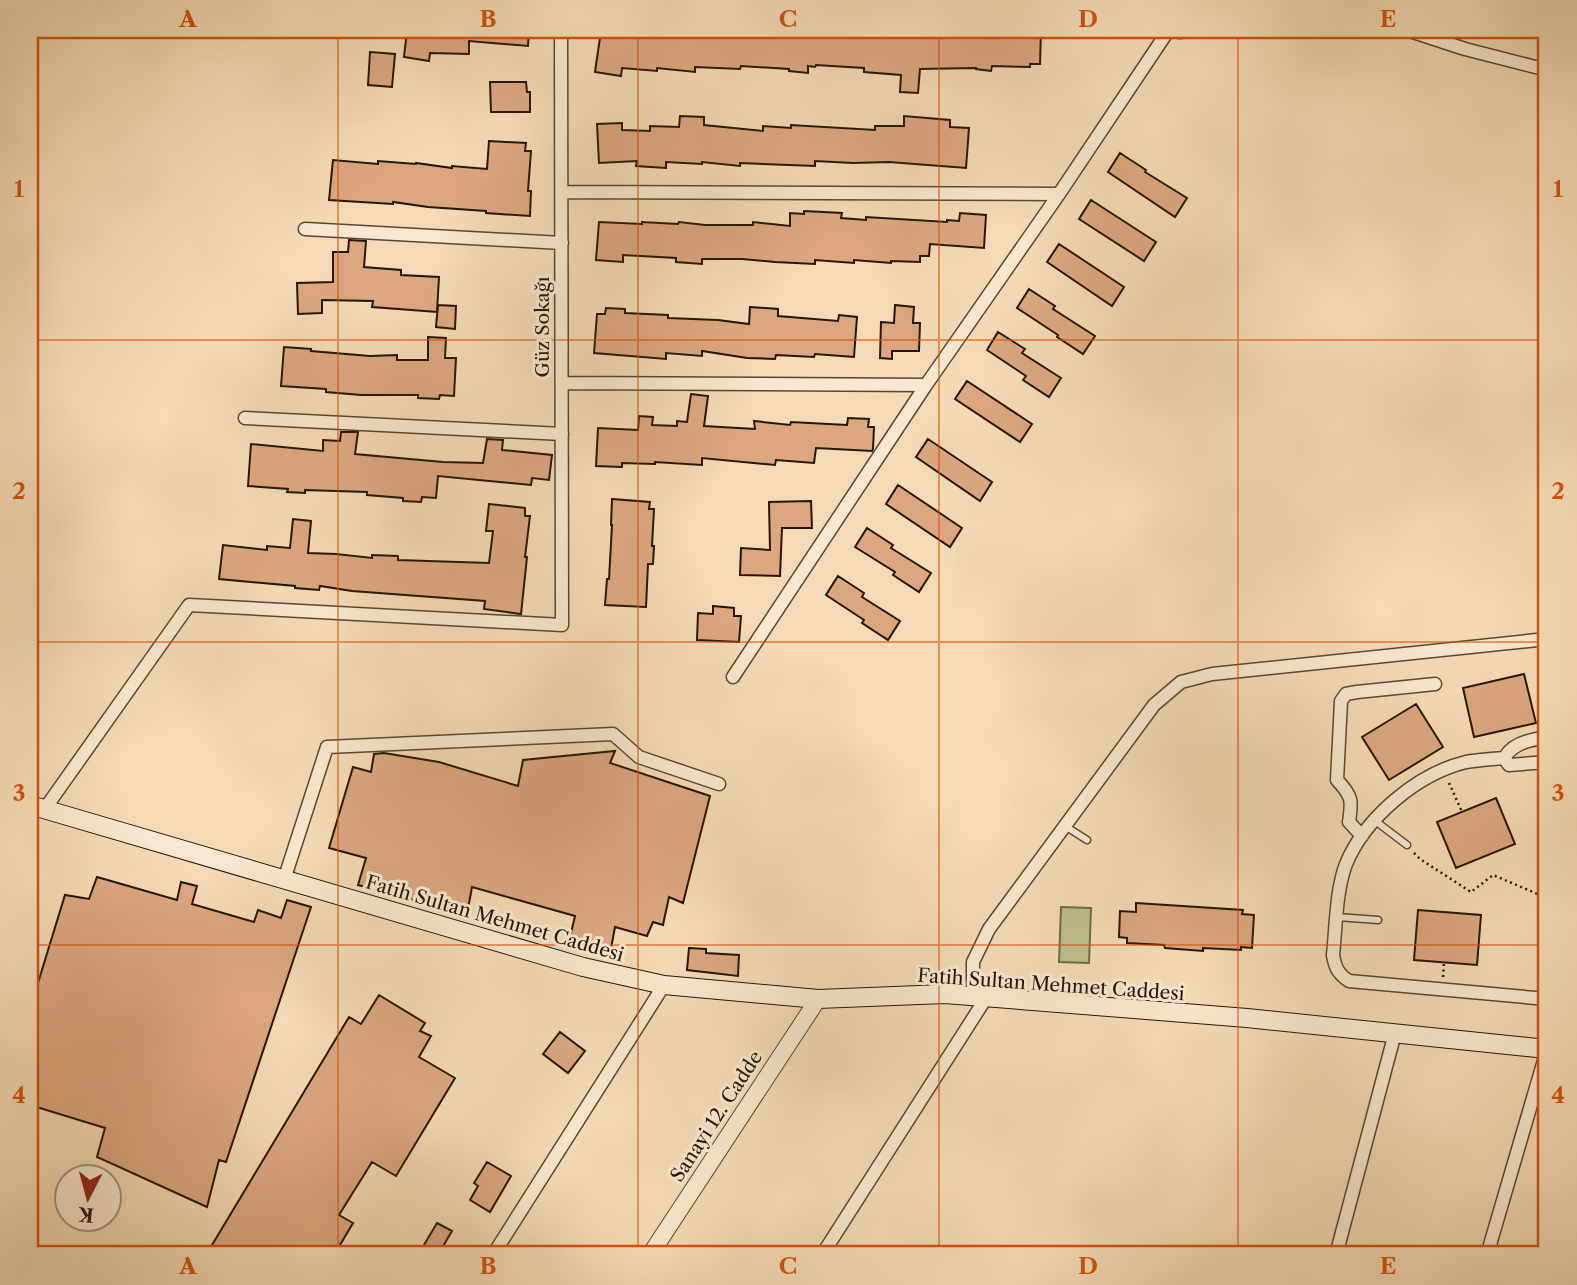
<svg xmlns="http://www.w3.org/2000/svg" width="1577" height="1285" viewBox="0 0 1577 1285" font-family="'Libre Caslon Text',serif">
  <rect width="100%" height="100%" fill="#f4dbb5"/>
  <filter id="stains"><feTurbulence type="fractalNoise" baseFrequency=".00286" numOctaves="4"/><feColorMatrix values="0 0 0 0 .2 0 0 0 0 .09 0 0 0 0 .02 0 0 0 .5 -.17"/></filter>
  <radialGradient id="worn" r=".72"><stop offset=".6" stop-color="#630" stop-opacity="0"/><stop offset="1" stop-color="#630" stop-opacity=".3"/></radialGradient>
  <path fill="#bbc08d" stroke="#706a4a" stroke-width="2" d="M1061,907l30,1 -2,55 -30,-1z"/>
  <path fill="#dca77f" stroke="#251506" stroke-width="2" d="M407,30h122l-1,16 -59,-5v13l-39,-1 -1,8 -25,-4z
    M905,30l27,3v4l46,-1 1,-5 33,3v-4h29l-1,34h-10v3l-38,-1 -1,5 -15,-2v-1l-56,1 -2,24 -18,-1 1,-17 -37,-3v-4l-48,-3 -1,2 -7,-1v7l-19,-2v-2l-48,-3 -1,3 -45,-2v5l-38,-4v3l-35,-3 -1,8 -26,-4 6,-41 40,6v-5l37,3 1,-4 76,5v-3l37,2v-2l39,3v-4l35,3 1,-3 38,3z
    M370,52l25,2 -3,33 -24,-2z
    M490,82h36l1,10h3v20h-39z
    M680,116l24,1v8l59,6v-5l28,2v-3l84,5v-4h29v-10l46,4v7l19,1 -3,40 -77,-6 -36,1 -38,-2v5l-75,-3v3l-38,-4v2l-36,-2v6l-30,-2 1,-5 -38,2 -2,-39 25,-1v7l28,1v-5l29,1z
    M489,141l37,2 -1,8h6l-3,40h3l-1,25 -44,-3v-2l-58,-4 -35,-5v2l-64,-4 4,-40 45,4v-3l38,3v-1l36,5v-2l35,3z
    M1120,153l26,17 -1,2 42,26 -12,19 -67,-45z
    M1091,200l65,42 -12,19 -65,-42z
    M804,211l38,2 -1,5 25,2v-3l81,5v-2l12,1 1,-8 26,2 -2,33 -54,-4 -1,12h-9v6l-29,-1v2l-37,-3v3l-39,-3v4l-40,-2 -33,-3h-40v5l-26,-2v-4l-53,-3v7l-27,-2 3,-38 43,2v-2l36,2 1,-2 26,3h48v-3l37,4v-13l14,1z
    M349,240l17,1 -2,26 37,3v5l38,2 -2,35 -65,-5 1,-6 -51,-1v13l-24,1 -1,-31 36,-1v-30h15z
    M1059,244l65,43 -12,19 -65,-44z
    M1029,289l26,17 -2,3 42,27 -12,18 -26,-17 1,-2 -41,-27z
    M438,305l18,1 -1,23 -19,-2z
    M895,305l19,2 -1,16h7l-1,28h-27v8l-12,-1 1,-36 13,1z
    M750,307l28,2v7l60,5 1,-6 18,2 -3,40 -39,-3 -1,3 -38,-2 -1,4 -28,-1 -45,-7v5l-36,-3v6l-72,-6 3,-39h8l1,-6 19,1v4l43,2v3l50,2 31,4z
    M998,332l27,17 -3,4 39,25 -12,19 -26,-17 3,-4 -39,-26z
    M428,337l18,1 -1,20h11l-2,38 -14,-1 -1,4 -21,-1v-3h-57l-35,-3v-3l-45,-3 3,-39 27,2v2l59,5 27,-1v5h31z
    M967,381l65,43 -12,18 -65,-43z
    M691,394l17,2 -4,30 51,3 -1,-8 36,4 1,-3 56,3 1,-7 21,1 -1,8h6l-1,22 -1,2 -56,-3 -2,15 -38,-3 -1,5 -73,-7v7l-47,-3v2l-33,-1v4l-26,-1 2,-38 40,2 1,-14 14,1 -1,8 25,1v-5l10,1z
    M341,432h17l-3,22 88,8 40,1 4,-24 16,1 -1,10 50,5 -3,25 -17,-2 -1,7 -93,-9 -2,22 -14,-1 -1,5 -18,-1v-3l-36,-3v-3l-62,-2v3l-18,-1 1,-3 -40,-3 3,-42 72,7v-11l17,1z
    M928,439l64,43 -12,19 -64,-44z
    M898,485l64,43 -12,19 -64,-43z
    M612,499l38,3 -1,7h5l-2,37h2l-1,18h-5l-2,43 -41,-2 2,-26h2l3,-54h-1z
    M811,501l1,27h-30l-2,48 -40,-1 1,-27 29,2 -1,-48z
    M489,504l36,4v8h5l-5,41h2l-6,57 -37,-5 1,-8 -133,-10 -32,-5 -1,4 -24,-2v-2l-76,-7 4,-34 44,5v-4l23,2 3,-29 18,2 -3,32 28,1 36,4v-3l26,1v4l91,3 4,-32h-7z
    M867,528l26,17 -2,3 40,25 -12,19 -26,-17 2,-3 -40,-25z
    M838,576l26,17 -2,4 38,24 -12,19 -26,-17 2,-3 -38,-25z
    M713,606l21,2v8h7l-2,26 -42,-2 1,-27 15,1z
    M1524,674l12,49 -62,14 -11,-49z
    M1416,704l27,43 -54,33 -27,-43z
    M615,751l-5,12 100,33 -27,107 -14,-6 -6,28 -10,-3 -6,14 -32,-9 -5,27 -18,-4 1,-3 -24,-6 6,-25 -103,-29 -4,22 -47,-9v2l-63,-17 8,-27 -37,-10 24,-81 18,5 3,-18 10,-1 55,9 79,24 5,-26z
    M1496,798l19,46 -59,24 -19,-46z
    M97,877l80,23 4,-18 16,4 -5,18 62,18 4,-12 23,8 6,-18 24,7 -85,255 -7,-2 -12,47 -110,-50 8,-29 -75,-23v-96l35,-114 24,4z
    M1136,903l107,7 -1,4 12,1 -2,33 -11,-1v3l-38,-2v3l-38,-3 -1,-3 -37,-2v-5l-8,-1 1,-26 16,1z
    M1418,910l63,5 -4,50 -63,-5z
    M689,948l17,1v4l33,2 -1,21 -51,-6z
    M379,995l46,28 -5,8 11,5 -12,21 36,21 -59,98 -24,-14 -33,53 14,8 -19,32h-128l143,-238 12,7z
    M560,1032l25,19 -17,22 -25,-19z
    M487,1162l24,14 -21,36 -20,-12 8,-14 -4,-3z
    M437,1223l15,8 -14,24h-20z"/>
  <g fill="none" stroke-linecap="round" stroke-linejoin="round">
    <g stroke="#594632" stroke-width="9">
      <path id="service" d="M1374,820l33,25
        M1065,826l22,14
        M1337,917l41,3"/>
    </g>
    <g stroke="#594632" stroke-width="15">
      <path id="minor" d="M1166,30l15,2 9,-2
        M1407,30l58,19 82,21
        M562,192l497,2
        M305,229l257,14
        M562,383l364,2
        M245,418l317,16
        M733,677l193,-292 133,-191 109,-163
        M1504,758c9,-15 26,-19 43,-20
        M1547,762l-38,3 -5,-7c-13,1 -26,2 -38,4 -49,12 -101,56 -120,102 -10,26 -10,63 -13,91 2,12 5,19 16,26l198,18
        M44,810l145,-205 373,20 -1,-595
        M1362,836l-13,-14c3,-21 4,-25 -12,-42l4,-79 5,-7 11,-2 78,-8
        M284,880l43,-133 286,-13 26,23 80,27
        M973,997v-35l16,-33 165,-224 27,-23 31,-8 335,-35
        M493,1255l171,-270
        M822,1255l164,-257
        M1336,1255l59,-222
        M1487,1255l60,-205"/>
    </g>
    <g stroke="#594632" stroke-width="18">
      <path id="tertiary" d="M650,1255l168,-256"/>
    </g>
    <g stroke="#251506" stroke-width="20">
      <path id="secondary" d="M30,805l553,162 81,18 154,14 127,-5 302,24 300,31"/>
    </g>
    <path stroke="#251506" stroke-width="2.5" stroke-dasharray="2 3.5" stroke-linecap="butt" d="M1449,783l13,29
      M1414,853l6,6 51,33 22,-17 54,23
      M1443,977l1,-14"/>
    <use href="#service" stroke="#f8e8cf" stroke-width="6"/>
    <use href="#minor" stroke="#f8e8cf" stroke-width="12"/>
    <use href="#tertiary" stroke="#f8e8cf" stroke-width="16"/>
    <use href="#secondary" stroke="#f8e8cf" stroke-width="18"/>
  </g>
  <path fill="none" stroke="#d4520b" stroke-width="2" stroke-opacity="0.55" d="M338,30v1225M638,30v1225M939,30v1225M1238,30v1225M30,340h1517M30,642h1517M30,945h1517"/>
  <g text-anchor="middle" stroke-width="6" stroke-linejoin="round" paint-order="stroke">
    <g font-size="19" fill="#251506" stroke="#f8e8cf">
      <text transform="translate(542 327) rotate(-90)" y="7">Güz Sokağı</text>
      <text transform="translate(495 918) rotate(16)" y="7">Fatih Sultan Mehmet Caddesi</text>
      <text transform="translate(1051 984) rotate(4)" y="7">Fatih Sultan Mehmet Caddesi</text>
      <text transform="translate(716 1116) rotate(-57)" y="7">Sanayi 12. Cadde</text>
    </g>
  </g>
  <rect width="1577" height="1285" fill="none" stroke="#f4dbb5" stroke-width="77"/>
  <g transform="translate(88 1198) rotate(186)"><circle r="33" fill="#f8e8cf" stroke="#a4947f" stroke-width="2"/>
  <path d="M0-5L12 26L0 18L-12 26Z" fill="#8f2418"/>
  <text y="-10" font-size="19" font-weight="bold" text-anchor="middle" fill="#251506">K</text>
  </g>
  <rect x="38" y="38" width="1500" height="1208" fill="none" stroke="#d4520b" stroke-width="2.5"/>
  <g font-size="23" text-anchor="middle" font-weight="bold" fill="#d4520b">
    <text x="188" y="27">A</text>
    <text x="488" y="27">B</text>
    <text x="788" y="27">C</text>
    <text x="1088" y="27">D</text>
    <text x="1388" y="27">E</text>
    <text x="19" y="197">1</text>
    <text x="1558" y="197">1</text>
    <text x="19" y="499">2</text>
    <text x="1558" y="499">2</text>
    <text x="19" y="801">3</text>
    <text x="1558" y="801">3</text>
    <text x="19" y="1103">4</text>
    <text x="1558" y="1103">4</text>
    <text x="188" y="1274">A</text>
    <text x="488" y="1274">B</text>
    <text x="788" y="1274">C</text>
    <text x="1088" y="1274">D</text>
    <text x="1388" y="1274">E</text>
  </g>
  <rect width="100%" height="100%" filter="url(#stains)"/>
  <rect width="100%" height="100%" fill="url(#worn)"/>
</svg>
